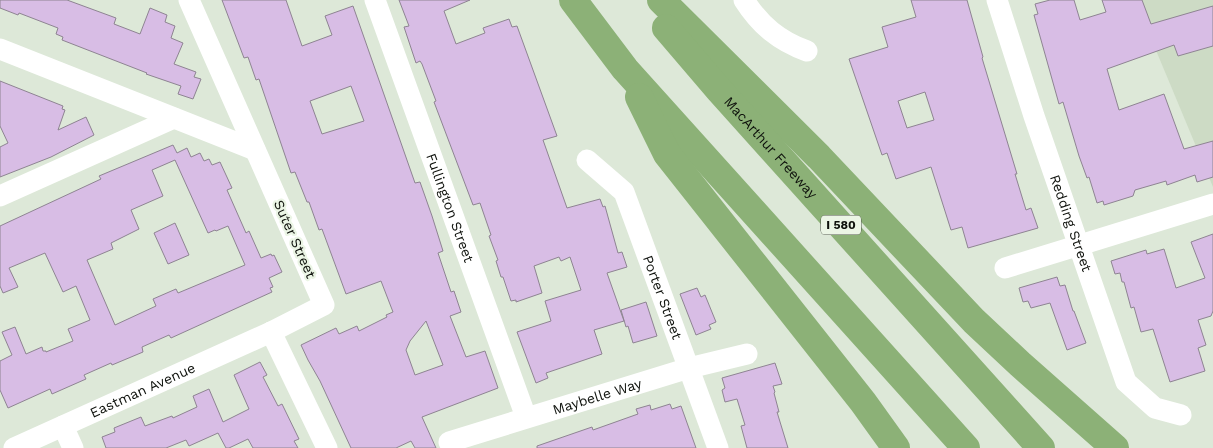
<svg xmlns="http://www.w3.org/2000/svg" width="1213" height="448" viewBox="0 0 1213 448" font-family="'Work Sans',sans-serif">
  <rect width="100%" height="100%" fill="#dde8d8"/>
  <path fill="#cddbc5" d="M1135,0h78v187z"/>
  <path fill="#d8bde5" stroke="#8e8492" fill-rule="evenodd" d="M0,0h67l49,18 -2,6 26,10 10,-26 17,7 -2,7 10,4 -4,12 12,5 -9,21 22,8 -2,5 7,2 -8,20 -15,-5 3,-8 -35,-12 1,-1 -85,-33 1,-3 -7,-3 2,-6 -39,-15 -1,2 -18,-7z
    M222,0h64l16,46 30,-11 -7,-19 28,-10 62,177 5,-1 12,34 11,35 -5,2 13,39 3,-1 7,21 -11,4 16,41 19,-6 13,37 -76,29 14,31h-21l-4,-7 -15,7h-45l-31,-67 -12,-21 -7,-15 35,-17 3,6 18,-8 2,5 28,-14 -1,-2 7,-3 -12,-31 -35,13 -24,-65 -3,1 -10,-28h-2l-12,-30 -4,1 -32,-94 -3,1 -8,-23 -4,1zM351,86l13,35 -42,13 -12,-33zM426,321l17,44 -28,10 -9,-25 4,-9z
    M399,0h71l-26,11 12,33 29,-11 -2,-5 26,-9 3,8 5,-1 40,110 -14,4 24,68 33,-9 3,8 2,-1 13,47 4,-1 5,15 -20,6 17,48 -30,9 8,24 -56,19 2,5 -12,5 -19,-51 34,-11 -6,-20 36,-11 -11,-33 -9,4 -2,-4 -25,9 8,27 -26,9v-2l-5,1 -8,-24h-2l-5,-16 2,-1 -9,-24 2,-1 -11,-32 -7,2 -39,-103 2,-1 -14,-37 -2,-3 -4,2 -12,-36 5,-1z
    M911,0h56l16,57 -1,1 35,116h-2l11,36 5,-2 7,20 -70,20 -6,-21 -11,3 -20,-63 -35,12 -9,-26 -5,2 -33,-96 39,-12 -6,-20 34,-10zM925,92l9,28 -27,8 -9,-27z
    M1050,0h24l6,20 26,-8 -4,-12h40l9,24 62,-18v40l-35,10 -4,-11 -67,24 12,41 45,-16 20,55 29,-8v36l-16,5 -2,-7 -28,10 -1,-4 -31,9 -2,6 -29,9 -1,-4 -6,2 -8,-26 -2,1 -8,-22 -16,-54 -4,2 -25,-89 4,-1 -3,-10z
    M0,81l63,25 -1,3 3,1 -7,20 28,-13 8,18 -43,22 -51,20v-30l8,-4 -8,-17z
    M173,145l4,8 10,-5 4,9 9,-4 4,8 5,-2 3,6 8,-3 12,26 -5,2 19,43 3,-2 12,27 10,-4 1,2 2,-1 8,17 -13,6 4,9 -3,1 2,4 -101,46 -2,-3 -27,12 1,5 -31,13 -1,-2 -27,12 2,4 -34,15 -2,-5 -42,19 -8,-18v-29l12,-6 -10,-23 13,-5 11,27 16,-7 1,4h3v1l27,-11 -5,-12 22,-9 -14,-34 -13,6 -18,-39 -36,15 9,19 -15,6 -3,-7v-60l101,-47 -2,-3zM175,160l33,73 7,-3 1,1 12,-5 17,39 -67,28 -2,-4 -23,10 3,7 -41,19 -28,-65 26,-11 -2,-6 28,-14 -8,-19 32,-14 -11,-26z
    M175,223l14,32 -21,9 -14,-31z
    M1213,234v77l-2,5 -13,4 8,25 -8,3 7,23 -35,11 -17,-53 -12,3 -7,-25 -3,1 -7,-26h-2l-2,-9 -5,1 -4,-13 35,-11 1,4 17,-5 12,39 29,-10 -14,-36z
    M1057,277l3,9 5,-1 8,26h1l12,32 -19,7 -17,-47 -19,5 -3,-7 -5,1 -4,-14z
    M697,288l4,9 4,-2 11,27 -7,3 2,4 -15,6 -16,-41z
    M646,302l11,34 -24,7 -5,-17 -2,1 -5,-17z
    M260,362l7,13 -4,2 15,29 4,-2 17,35 -5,2 4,7h-45l-5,-9 -19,9h-3l-8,-15 -29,13 -3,-6 -20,8h-60l-4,-11 13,-5 -1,-4 27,-11 4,9 27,-10 1,2 24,-11 -4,-11 16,-7 14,33 26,-13 -15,-34z
    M775,363l7,21 -9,2 2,6 -1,1 5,19h-2l11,36h-41l-6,-22 4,-1 -8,-26 -12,3 -3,-12 3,-2 -3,-10z
    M670,404l2,5 9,-3 15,42h-159v-2l55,-19 1,3 45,-16 -2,-5 14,-4 1,5z"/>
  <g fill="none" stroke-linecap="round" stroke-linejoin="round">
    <g stroke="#fff" stroke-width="21">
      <path id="s1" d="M375,0l151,417"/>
      <path d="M744,0c16,25 35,41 63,51"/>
      <path id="s2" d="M997,0l37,116 92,266 29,26 26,7"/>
      <path d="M0,49l255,101"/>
      <path id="s3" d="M587,160l37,32 94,256"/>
      <path d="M0,196l174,-78"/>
      <path d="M1005,268l208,-64"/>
      <path d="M271,332l56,116"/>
      <path d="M63,426l10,22"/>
      <path id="s4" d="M449,442l240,-74 58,-14"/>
      <path id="s5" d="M14,448l257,-116 53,-27 -135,-305"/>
    </g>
    <g stroke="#8cb177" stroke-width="28">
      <path d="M573,0l52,69 341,379"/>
      <path d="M661,0l158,157 155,164 46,43 95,84"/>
      <path id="s6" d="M666,28l53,62 322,358"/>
      <path d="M639,97l28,57 196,248 33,46"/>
    </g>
  </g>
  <g text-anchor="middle" stroke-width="4.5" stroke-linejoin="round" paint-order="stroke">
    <rect fill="#ebf5e5" stroke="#50554d" stroke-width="1" x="821" y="215.5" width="40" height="19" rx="4"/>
    <g font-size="12" font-weight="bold" fill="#0e110c">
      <text x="841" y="229">I 580</text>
    </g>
    <g font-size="14" fill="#0e110c" stroke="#ebf5e5">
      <text dy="5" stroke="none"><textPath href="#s6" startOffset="159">MacArthur Freeway</textPath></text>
      <text dy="5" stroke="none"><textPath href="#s1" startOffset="221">Fullington Street</textPath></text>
      <text dy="5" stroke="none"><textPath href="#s2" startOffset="235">Redding Street</textPath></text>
      <text transform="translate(295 239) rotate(66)" y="5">Suter Street</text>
      <text dy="5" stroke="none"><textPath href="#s3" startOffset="161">Porter Street</textPath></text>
      <text dy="5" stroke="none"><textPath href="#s5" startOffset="141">Eastman Avenue</textPath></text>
      <text dy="5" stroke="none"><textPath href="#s4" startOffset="155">Maybelle Way</textPath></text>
    </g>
  </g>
</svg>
